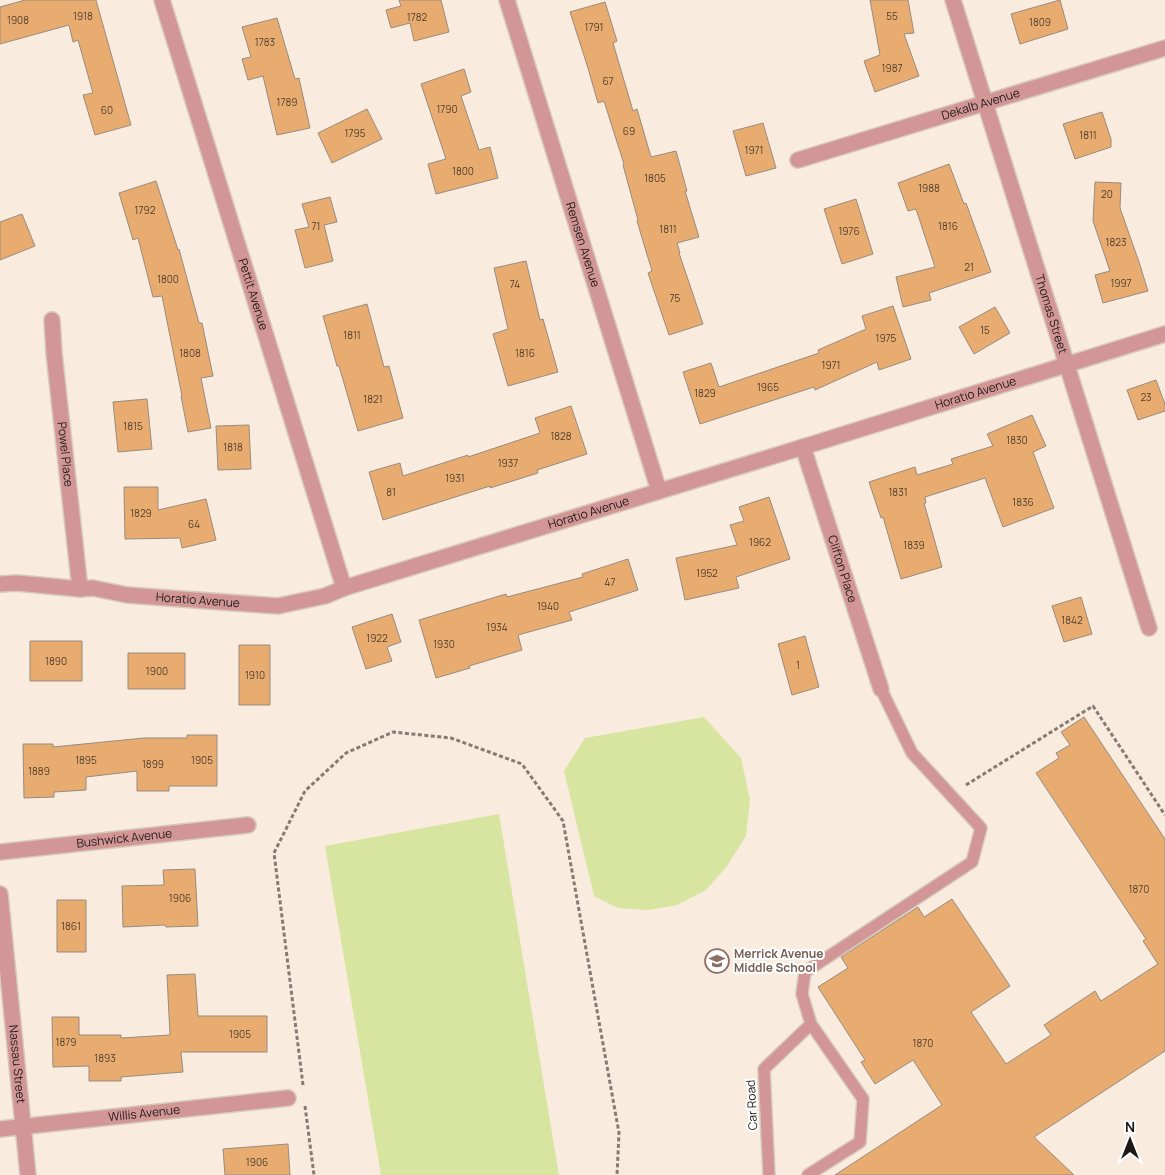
<svg xmlns="http://www.w3.org/2000/svg" width="1165" height="1175" viewBox="0 0 1165 1175" font-family="Manrope,sans-serif">
  <rect width="100%" height="100%" fill="#f9ebdd"/>
  <path fill="#d8e5a1" d="M704,717l37,41 9,42 -4,36 -19,30 -21,24 -29,15 -29,5 -30,-2 -24,-12 -30,-125 21,-33z
    M499,814l60,361h-178l-56,-329z"/>
  <path fill="#e8ac71" stroke="#988b7f" d="M25,0h71l35,125 -36,10 -12,-40 10,-2 -15,-53 -5,2 -4,-17 -69,19v-37z
    M399,0h42l8,32 -35,9 -4,-18 -19,5 -5,-18 15,-4z
    M870,0h38l6,33 -10,1 15,42 -44,16 -11,-31 16,-6z
    M1060,0l8,29 -48,15 -9,-30z
    M605,2l12,39 -4,2 20,68 4,-2 14,48 25,-6 11,40h-2l14,46 -22,6 3,10h-1l24,71 -34,11 -21,-62 4,-2 -15,-50 1,-1 -15,-55 1,-1 -20,-63 -6,2 -10,-35 -18,-56z
    M277,18l18,61 4,-1 11,50 -33,7 -14,-59 -15,4 -6,-21 9,-2 -9,-30z
    M464,69l7,23 -10,4 18,54 11,-3 8,31 -62,16 -8,-30 18,-5 -25,-75z
    M367,109l15,30 -50,24 -14,-30z
    M1102,112l9,27v8l-36,12 -12,-35z
    M763,123l13,45 -30,8 -13,-45z
    M949,164l15,40 2,-1 25,69 -62,21 2,7 -28,7 -7,-30 39,-10 -19,-58 -8,2 -10,-28z
    M156,181l22,69 1,-1 20,74h3l11,53 -12,2 10,50 -23,4 -7,-36h1l-20,-100 -9,1 -15,-59 -5,2 -14,-47z
    M1095,182l26,1 -1,25 19,54 9,29 -45,12 -8,-28 15,-4 -17,-50z
    M330,197l7,25 -13,3 9,36 -28,7 -10,-38 14,-3 -7,-23z
    M856,199l17,55 -31,10 -18,-55z
    M22,214l13,32 -35,14v-38z
    M526,261l14,59 3,-1 15,53 -50,14 -15,-52 15,-5 -14,-61z
    M367,304l17,63 5,-1 14,52 -45,13 -19,-65h-2l-14,-50z
    M893,306l18,53 -32,11 -2,-8 -62,28 -1,-3 -114,37 -17,-52 28,-9 8,24 100,-34 -1,-3 48,-21 -4,-13z
    M995,307l15,26 -36,21 -15,-27z
    M1156,380l9,24v7l-27,9 -11,-30z
    M147,399l5,50 -34,3 -5,-50z
    M571,406l16,48 -50,16 1,3 -48,15v-2l-107,34 -14,-48 31,-9 3,13 65,-21v2l72,-24 -5,-15z
    M1032,415l14,31 -13,6 21,56 -51,19 -18,-49 -60,19 1,6h-2l18,64 -41,12 -18,-62 -2,1 -12,-36 46,-15 2,8 36,-11 -2,-5 42,-13 -6,-12z
    M249,425l2,44 -33,1 -2,-44z
    M124,487h34v23l48,-11 10,41 -34,8 -2,-10 -55,1z
    M769,497l21,62 -54,18 3,11 -54,12 -9,-42 61,-13 -7,-20 14,-4 -5,-14z
    M628,559l10,31 -69,22 3,8 -54,15 4,15 -53,16 1,2 -34,10 -17,-58 87,-26 1,3 76,-20 -1,-3z
    M1081,597l11,37 -28,8 -12,-36z
    M392,614l9,28 -14,5 5,14 -26,8 -14,-42z
    M805,636l14,51 -27,8 -14,-51z
    M30,641h52v40h-52z
    M239,645h31v60h-31z
    M128,653h57v36h-57z
    M1084,717l81,122v212l-131,86 40,38h-239l107,-70 -29,-45 -38,24 -14,-22 4,-2 -47,-73 30,-19 -7,-11 77,-50 6,10 28,-18 58,87 -39,26 35,52 45,-29 -7,-10 51,-34 6,10 57,-37 -15,-23 3,-2 -110,-166 23,-15 -3,-5 14,-8 -9,-13z
    M187,735h30v51h-48v5h-32v-20l-51,6v13l-32,2v5l-30,1 -1,-54h30v3l91,-9h43z
    M195,869l3,57 -32,1 -1,-2 -42,2 -1,-41 42,-1 -1,-15z
    M57,900h29v52h-29z
    M195,974l3,42h69v36h-86l2,20 -62,5v4h-32v-15l-36,1 -1,-50h27v18h42v3l49,-3 -3,-60z
    M288,1144l2,31h-65l-2,-26z"/>
  <g fill="none" stroke-linecap="round" stroke-linejoin="round">
    <g stroke="#d6c9bd" stroke-width="14">
      <path id="service" d="M769,1175l-5,-106 47,-45
        M808,1175l52,-33 3,-43 -52,-75 -9,-30 3,-22 167,-110 9,-34 -69,-75 -31,-64"/>
    </g>
    <g stroke="#d6c9bd" stroke-width="18">
      <g id="minor">
        <path id="s1" d="M162,0l182,588"/>
        <path id="s2" d="M507,0l152,491"/>
        <path id="s3" d="M953,0l196,628"/>
        <path id="s4" d="M798,160l367,-112"/>
        <path id="s5" d="M52,320l2,33 26,236"/>
        <path id="s6" d="M803,447l78,242"/>
        <path id="s7" d="M0,584l17,-1 63,6 13,-1 34,7 151,11 47,-10 19,-8 459,-141 362,-113"/>
        <path id="s8" d="M0,852l248,-27"/>
        <path id="s9" d="M0,894l28,281"/>
        <path id="s10" d="M0,1129l288,-31"/>
      </g>
    </g>
    <path stroke="#857b73" stroke-width="3" stroke-dasharray="4 2.5" stroke-linecap="butt" d="M966,785l127,-79 72,109
      M303,1085l-29,-232 31,-62 41,-38 47,-21 58,6 71,26 41,57 56,312 -2,42
      M305,1106l9,69"/>
    <use href="#service" stroke="#d39696" stroke-width="11"/>
    <use href="#minor" stroke="#d39696" stroke-width="15"/>
  </g>
  <defs>
    <g id="school-ring" transform="scale(1.25)"><circle r="9.5" fill="#fff" stroke="#8d6e63" stroke-width="1.5"/><path d="M0-5L7-2L0 1L-7-2ZM-4 1L0 2.5L4 1V4Q0 6-4 4Z" fill="#8d6e63"/></g>
  </defs>
  <g fill-rule="evenodd">
    <use href="#school-ring" x="717" y="961"/>
  </g>
  <g text-anchor="middle" stroke-width="4" stroke-linejoin="round" paint-order="stroke">
    <g font-size="10" fill="#503e2c">
      <text x="83" y="20">1918</text>
      <text x="892" y="20">55</text>
      <text x="417" y="21">1782</text>
      <text x="18" y="24">1908</text>
      <text x="1040" y="26">1809</text>
      <text x="594" y="31">1791</text>
      <text x="265" y="46">1783</text>
      <text x="892" y="72">1987</text>
      <text x="608" y="85">67</text>
      <text x="287" y="106">1789</text>
      <text x="447" y="113">1790</text>
      <text x="107" y="114">60</text>
      <text x="629" y="135">69</text>
      <text x="355" y="137">1795</text>
      <text x="1088" y="139">1811</text>
      <text x="754" y="154">1971</text>
      <text x="463" y="175">1800</text>
      <text x="655" y="182">1805</text>
      <text x="929" y="192">1988</text>
      <text x="1107" y="198">20</text>
      <text x="145" y="214">1792</text>
      <text x="316" y="230">71</text>
      <text x="948" y="230">1816</text>
      <text x="668" y="233">1811</text>
      <text x="849" y="235">1976</text>
      <text x="1116" y="246">1823</text>
      <text x="969" y="271">21</text>
      <text x="168" y="283">1800</text>
      <text x="1121" y="287">1997</text>
      <text x="515" y="288">74</text>
      <text x="675" y="302">75</text>
      <text x="985" y="334">15</text>
      <text x="352" y="339">1811</text>
      <text x="886" y="342">1975</text>
      <text x="190" y="357">1808</text>
      <text x="525" y="357">1816</text>
      <text x="831" y="369">1971</text>
      <text x="768" y="391">1965</text>
      <text x="705" y="397">1829</text>
      <text x="1146" y="401">23</text>
      <text x="373" y="403">1821</text>
      <text x="133" y="430">1815</text>
      <text x="561" y="440">1828</text>
      <text x="1017" y="444">1830</text>
      <text x="233" y="451">1818</text>
      <text x="508" y="467">1937</text>
      <text x="455" y="482">1931</text>
      <text x="391" y="496">81</text>
      <text x="898" y="496">1831</text>
      <text x="1023" y="506">1836</text>
      <text x="141" y="517">1829</text>
      <text x="194" y="528">64</text>
      <text x="760" y="546">1962</text>
      <text x="914" y="549">1839</text>
      <text x="707" y="577">1952</text>
      <text x="610" y="586">47</text>
      <text x="548" y="610">1940</text>
      <text x="1072" y="624">1842</text>
      <text x="497" y="631">1934</text>
      <text x="377" y="642">1922</text>
      <text x="444" y="648">1930</text>
      <text x="56" y="665">1890</text>
      <text x="798" y="669">1</text>
      <text x="157" y="675">1900</text>
      <text x="255" y="679">1910</text>
      <text x="86" y="764">1895</text>
      <text x="202" y="764">1905</text>
      <text x="153" y="768">1899</text>
      <text x="39" y="775">1889</text>
      <text x="1139" y="893">1870</text>
      <text x="180" y="902">1906</text>
      <text x="71" y="930">1861</text>
      <text x="240" y="1038">1905</text>
      <text x="66" y="1046">1879</text>
      <text x="923" y="1047">1870</text>
      <text x="105" y="1062">1893</text>
      <text x="257" y="1166">1906</text>
    </g>
    <g font-size="12" fill="#1e1915" stroke="#fff">
      <text dy="4" stroke="none"><textPath href="#s4" startOffset="191">Dekalb Avenue</textPath></text>
      <text dy="4" stroke="none"><textPath href="#s2" startOffset="256">Remsen Avenue</textPath></text>
      <text dy="4" stroke="none"><textPath href="#s1" startOffset="308">Pettit Avenue</textPath></text>
      <text dy="4" stroke="none"><textPath href="#s3" startOffset="329">Thomas Street</textPath></text>
      <text dy="4" stroke="none"><textPath href="#s7" startOffset="1009">Horatio Avenue</textPath></text>
      <text dy="4" stroke="none"><textPath href="#s5" startOffset="135">Powel Place</textPath></text>
      <text dy="4" stroke="none"><textPath href="#s7" startOffset="604">Horatio Avenue</textPath></text>
      <text dy="4" stroke="none"><textPath href="#s6" startOffset="128">Clifton Place</textPath></text>
      <text dy="4" stroke="none"><textPath href="#s7" startOffset="199">Horatio Avenue</textPath></text>
      <text dy="4" stroke="none"><textPath href="#s8" startOffset="125">Bushwick Avenue</textPath></text>
      <text dy="4" stroke="none"><textPath href="#s9" startOffset="171">Nassau Street</textPath></text>
      <text transform="translate(752 1105) rotate(-93)" y="4">Car Road</text>
      <text dy="4" stroke="none"><textPath href="#s10" startOffset="145">Willis Avenue</textPath></text>
    </g>
    <g font-size="12" font-weight="bold" fill="#785e54" stroke="#fff" text-anchor="start">
      <text x="734" y="958">Merrick Avenue<tspan x="734" dy="14">Middle School</tspan></text>
    </g>
  </g>
  <g transform="translate(1130 1140)" stroke="#ffffff" stroke-width="4" paint-order="stroke">
  <path d="M0-4L9 19L0 12L-9 19Z" fill="#1e1915"/>
  <text y="-8" font-size="14" font-weight="bold" text-anchor="middle" fill="#1e1915">N</text>
  </g>
</svg>
